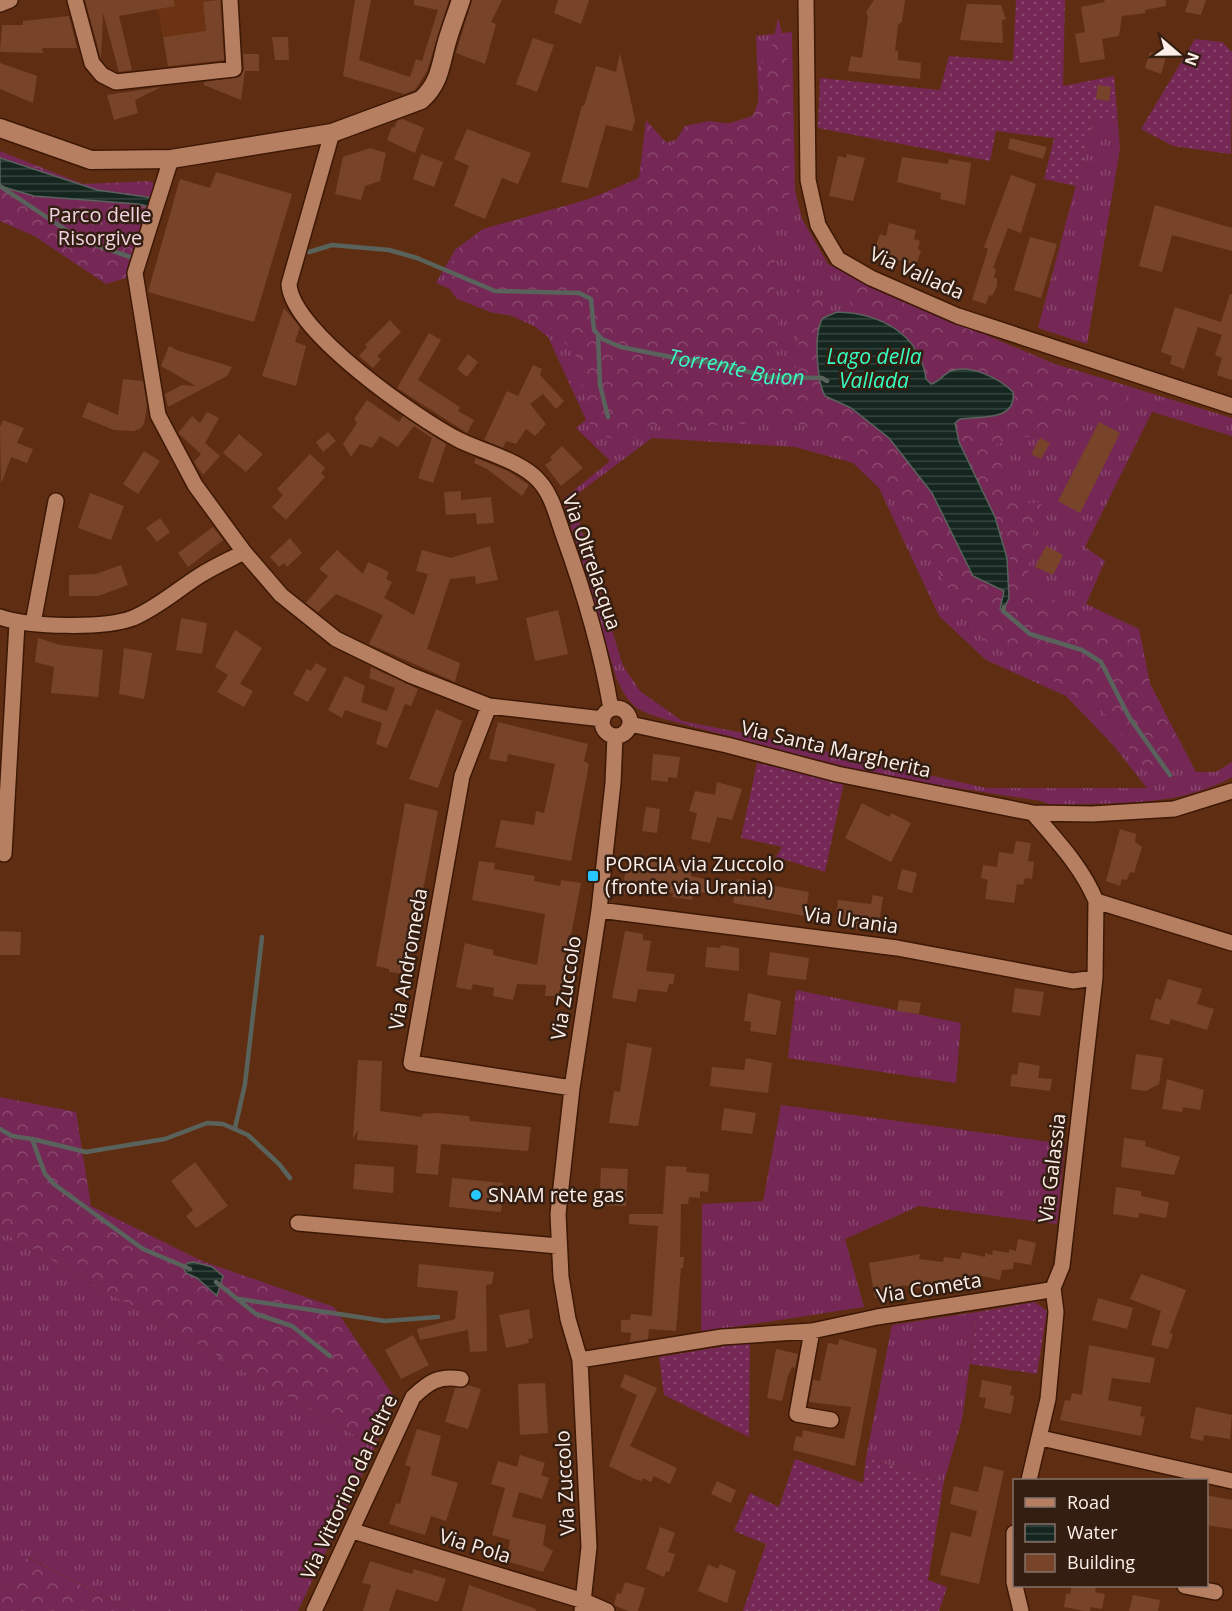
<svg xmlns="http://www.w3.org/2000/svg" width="1232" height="1611" viewBox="0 0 1232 1611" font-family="'Open Sans',sans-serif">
  <defs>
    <pattern id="grass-tufts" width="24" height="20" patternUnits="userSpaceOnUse" patternTransform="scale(1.5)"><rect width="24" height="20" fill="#752856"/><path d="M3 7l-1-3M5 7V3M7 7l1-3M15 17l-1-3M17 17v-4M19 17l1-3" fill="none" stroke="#8a486e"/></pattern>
    <pattern id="forest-crowns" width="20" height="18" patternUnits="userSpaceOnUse" patternTransform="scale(1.5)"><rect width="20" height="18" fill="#752856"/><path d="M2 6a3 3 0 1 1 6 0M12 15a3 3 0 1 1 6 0" fill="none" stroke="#8a486e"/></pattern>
    <pattern id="garden-dots" width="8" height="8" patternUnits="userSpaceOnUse" patternTransform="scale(1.5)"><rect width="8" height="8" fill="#752856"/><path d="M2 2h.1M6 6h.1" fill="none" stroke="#8a486e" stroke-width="1.8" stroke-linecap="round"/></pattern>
    <pattern id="water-rules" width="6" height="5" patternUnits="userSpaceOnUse" patternTransform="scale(1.5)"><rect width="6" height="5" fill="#14261f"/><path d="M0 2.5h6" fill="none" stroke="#374640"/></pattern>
  </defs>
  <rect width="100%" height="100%" fill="#5f2e12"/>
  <path fill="#6b3312" d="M156,0h70l4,61 -61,10z"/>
  <path fill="url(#grass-tufts)" fill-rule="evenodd" d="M792,32l3,159 7,28 26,45 56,28 171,72 177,54v18l-80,-24 -67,135 20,14 -19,43 53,25 11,55 46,88h20l16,-10v15c-54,31 -120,25 -181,28l-10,-4 -166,-26 -211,-56c-29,-9 -36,-14 -48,-42l-53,-178 47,-38 -34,-33 10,-8 -38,-83 -14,-11 -98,-43 20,-35 181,-66 15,-35 107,-33 -3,-78zM837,312l20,2 24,8 74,101c3,20 13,37 22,56 13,29 27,59 32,91l-9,16 -20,-5zM652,438l143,9 58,16 26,25 60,128 47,44 80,36 47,49 34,43h-161l-232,-53 -72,-14 -42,-30 -17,-25 -51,-168z
    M1094,117l24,6 2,26 -33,195 -49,-16z
    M796,990l165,33 -5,60 -168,-25z
    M781,1105l284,39 -8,80 -138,-18 -74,33 19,68 -163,25 1,-128 61,-3z
    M0,1230l375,217 -77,164h-166l-104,-54 -19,33 -9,-4z
    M977,1312l-15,108 -18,61 -78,-23 26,-133z"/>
  <path fill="url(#forest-crowns)" d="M778,18c16,52 14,102 11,156 0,9 2,24 -2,32 -8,18 -29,20 -32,44l16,-9 5,10 -3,29 5,43 -3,60 8,2 14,-20 2,-24 -7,-49 10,-3 13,10 11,4 4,11 -7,4 -5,12 4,61 9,9 20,8 38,30 43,55 41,83 32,15 -5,18 10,-26v-36l-51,-105 -4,-19 5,-4 34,-3 1,-37c-14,-5 -34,-15 -48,-6 -7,4 -8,9 -16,11l-5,-5 -7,-22 -38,-35 -24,-8 -11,-18 4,-11 10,-5 135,59 25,17 16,7 32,5 63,19 -5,13 -25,9h-38l-7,12 1,12 -48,6 -13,6 14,51 7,8 23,-2 5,11 -10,10 -7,50 9,16 26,17 76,23 11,55 32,62c-4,16 -18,25 -35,25l-9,-9 -25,-40 -13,-13 -11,-3 -34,-24 -67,-39 -17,-16 -86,-146 -36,-25 -17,-21 -55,-18 -21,6 -89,5 -17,-3 -16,13 -13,4 -16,-6 -15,-12 -15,-71 -25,-25 -26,-11 -31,-4 -36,-14 -11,-15 14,-38 23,-17 106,-30 50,-21 7,-58 25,28 14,-22 24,-5 29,4 13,-5 7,-17 4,-44 10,-12z
    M0,151l83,33 67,-3 8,6 -29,90 -23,7 -70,-47 -36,-16z
    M0,1097l76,15 15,94 111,55 132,46 59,88 -18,52 -375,-217z
    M27,1557l105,54h-132v-25l9,4z"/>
  <path fill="url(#garden-dots)" d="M1016,0h49l-2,86 51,-10 4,47 -24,-5 -18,68 -32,-7 10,-41 -58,-7 -6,30 -172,-33 2,-50 120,12 9,-34 64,5z
    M1195,39l27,3 10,10 -1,102 -58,-8 -32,-17z
    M757,763l87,19 -19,90 -49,-15 6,-10 -41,-9z
    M1035,1302l12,9 -10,63 -67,-10 7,-52z
    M750,1342l-1,95 -85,-42 -5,-38z
    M866,1458l78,23 -16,99 19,7 -8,24h-196l23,-67 -32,-13 16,-38 29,14 16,-48 68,24z"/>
  <path fill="url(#water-rules)" stroke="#5a625c" stroke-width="1.5" d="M0,158l97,32 57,8 -3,9 -13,-3 -104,-8 -34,-10z
    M837,312c43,1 83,22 89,67l5,5c9,-2 12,-10 20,-13 19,-7 48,7 62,21 4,30 -35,24 -53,27l-5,4 4,19 36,75 12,41 2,40 -6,13 -3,-2 4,-18 -31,-15 -41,-83 -43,-55 -38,-30 -26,-12c-8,-15 -12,-64 -2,-78z
    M194,1262l18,5 11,9 -6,20 -20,-18 -11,-5 -2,-4 3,-6z"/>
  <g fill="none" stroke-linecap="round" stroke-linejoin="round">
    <g stroke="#5a625c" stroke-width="4.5">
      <path d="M0,186l81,54 55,19"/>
      <path id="s1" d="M309,252l23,-7 57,5 28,8 78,33 84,2 12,6 3,31 8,9 19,8 65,13 29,3 53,14 54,1 5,3"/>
      <path d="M598,335l2,50 8,32"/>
      <path d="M1004,607l-1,4 27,23 52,16 19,12 28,55 41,58"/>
      <path d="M235,1128l10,-44 17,-147"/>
      <path d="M0,1129l12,7 20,3 13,35 10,11 88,64 47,20"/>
      <path d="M32,1139l54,13 79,-13 42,-16 16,1 25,11 31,29 11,14"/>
      <path d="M216,1282l40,32 36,12 38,30"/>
      <path d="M239,1299l146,22 53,-4"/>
    </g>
  </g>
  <path fill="#774429" d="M85,0h89l1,6 -56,10 13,54 -13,2 -16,-59 -2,46z
    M220,0l4,60 -56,6 -5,-29 43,-6 -3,-29z
    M355,0h16l-12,60 51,17 6,-18 6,2 16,-51 -24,-5v-5h35l-22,71 -12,19 -11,4 -61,-18z
    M472,0h30l-11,22 5,2 -11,40 -29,-11z
    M558,0h31l-8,24 -27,-11z
    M874,0h31l-3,22 -4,3 -3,26h3v9l23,3 -1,16 -72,-8 3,-15 11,2 6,-41 -2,-5z
    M1104,0h62v6l-21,4 1,3 -24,3 -3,20 -17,3 3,20 -25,4 -5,-29 10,-2 -4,-25 24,-5z
    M1189,0h17l-5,15 -16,-3z
    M967,4l34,1 5,14 -4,1 1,23 -43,-3z
    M69,16l8,32h-35l1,5 -43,-1 2,-27h21v-4z
    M272,37h16l1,23h-14z
    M533,38l21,7 -17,47 -21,-8z
    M1150,52l16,5 -5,17 -16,-6z
    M620,53l15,67 -3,11 -26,-6 -18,63 -27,-6 21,-76h2l12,-40 20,6z
    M243,54h16v17h-14l-4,29 -37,-15v-3l36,-5 4,-8z
    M0,63l37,13 -4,27 -33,-14z
    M1098,85l13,2 -2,14 -13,-2z
    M161,87l-26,13 3,13 -24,7 -7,-25z
    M402,119l22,9 -9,25 -28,-13 5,-13 2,1 3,-7z
    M467,129l64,24 -13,31 -16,-6 -17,41 -31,-13 15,-40 -15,-7z
    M1010,138l37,9 -4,12 -35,-10z
    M370,148l16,5 -6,28 -15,5 -4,14 -26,-6 8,-37z
    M421,154l22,8 -9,25 -21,-8z
    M847,154l18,4 -12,43 -24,-5 9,-40 8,2z
    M902,157l46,7 1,-5 22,4 -6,42 -25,-6 1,-6 -44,-11z
    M216,172l76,22 -38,128 -106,-30 32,-113 30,9z
    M1011,175l25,9 -15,49 -13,-5 -15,40 3,1 -2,9h3v8l-5,10 -3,-1 -3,9 -14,-4 16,-51 -4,-2z
    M1155,205l77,23v23l-60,-16 -10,37 -23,-6z
    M889,223l27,7 -2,9 6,2 -2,8 3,2 -5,14 -32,-9 1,-5 -10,-3 5,-14 6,2z
    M1030,237l27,7 -16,54 -27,-8z
    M1230,294h2v86l-15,-5 5,-17 -7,-3 7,-20 -24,-8 -14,42 -14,-5 2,-8 -11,-4 14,-45 46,15z
    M284,308l16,19 -5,15 11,4 -10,40 -34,-10z
    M390,320l11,12 -24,24 4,3 -8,9 -14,-12 8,-9 -2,-2z
    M429,333l12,7 -23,40 42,27 -2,4 16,9 -7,13 -70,-45z
    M169,346l10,5 53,16 -5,9 -59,31 -3,-13 17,-9 14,1 -35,-20z
    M468,354l10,8 -11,15 -10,-8z
    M533,365l9,4 -2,6 24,26 -8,8 -13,-15 -13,10 16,20 -11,12 -9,-7 -10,15 -10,-3 -3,7 -19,-8 23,-49 11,5z
    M123,379l20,2 4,24 -3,19 -4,5 -7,2 -19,-1 -32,-13 6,-15 30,13z
    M367,400l32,22 4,-6 43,28 -13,39 -15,-5 14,-40 -18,-12 -16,21 -18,-11 -8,12 -12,-4 -9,13 -8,-13 14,-21 -3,-4z
    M207,412l12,6 -14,25 15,13 -17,19 -9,-13 7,-8 -23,-21 14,-17 8,7z
    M3,420l21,8 -7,15 16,6 -6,14 -16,-6 -10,27 -1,-57z
    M1099,422l21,11 -40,80 -22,-12z
    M328,432l8,9 -13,11 -7,-10z
    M239,434l24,20 -17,18 -23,-19z
    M1040,438l10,5 -9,16 -10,-5z
    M562,446l21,22 -22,18 -16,-21 7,-5 -2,-3z
    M144,451l16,10 -22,33 -15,-10z
    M310,454l15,14 -4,5 4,4 -39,43 -14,-13 11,-12 -6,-6z
    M476,458l32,13 21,14 -7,11 -35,-27 -13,-6z
    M461,491v9l30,-3 3,26 -17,1 -1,-11 -30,2 -2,-23z
    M90,493l34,13 -13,34 -33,-12z
    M160,518l10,14 -13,10 -11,-14z
    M213,527l10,13 -35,27 -10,-14z
    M290,538l12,15 -15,14 -3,-4 -5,4 -9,-10z
    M490,546l8,34 -22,4 -1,-8 -25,3 -23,70 33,14 -5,19 -86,-38 14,-29 -47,-21 -18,18 -12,-9 22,-27 -9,-7 18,-19 26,24 5,-12 21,10 -3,7 6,3 -8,16 30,17 14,-41 -12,-3 6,-21 29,8z
    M1046,546l17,9 -10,20 -18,-8z
    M121,565l7,20 -30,11h-29v-21l27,-1z
    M558,610l10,44 -33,7 -9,-43z
    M181,618l26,5 -5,31 -26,-4z
    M235,630l27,18 -22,36 13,7 -9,16 -27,-15 11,-17 -13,-8z
    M38,638l22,7 43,5 -5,47 -47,-4 3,-26 -19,-5z
    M124,648l28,5 -8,46 -25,-5z
    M316,663l11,6 -19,33 -15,-8 14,-25 4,2z
    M371,667l47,22 -7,17 -6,-2 -18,44 -11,-4 6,-21 -37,-13 -3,8 -14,-8 17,-34 20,10 -4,16 26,9 8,-23 -26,-10z
    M436,709l26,12 -24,67 -29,-9z
    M498,722l90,22 -4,17 5,3 -18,97 -76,-14 6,-27 33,5 2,-14 8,2 11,-49 -47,-10 -1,8 -18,-3z
    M653,754l27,3 -3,21 -9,-1v5l-17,-2z
    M717,782l25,7 -10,31 -15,-3 -7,26 -19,-4 6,-26 -8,-2 6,-20 20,4z
    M405,803l33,8 -31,163 -18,-2v-3l-13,-3z
    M862,803l27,14 2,-4 20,10 -20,39 -46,-24z
    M646,807l14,2 -3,24 -15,-2z
    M1120,829l16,5 -1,8 7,5 -8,26 -4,-1 -3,8 -5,-1 -2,7 -14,-5z
    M1016,841l15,2 -3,18 6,1 -2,17 -7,-1 -2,7 -6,-1 -3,19 -29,-4 3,-19 -7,-2 2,-13 14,2 2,-15 14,2z
    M628,858l63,10v8l18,4 -2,13 -12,-1 -3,8 -20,-3 2,-4 -36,-5 -3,7 -14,-1z
    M479,861l16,2 -1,6 41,7 -1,5 26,5 1,-6 20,3 -10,52h-2l-9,61h-15l1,-11 -29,-1 -4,16 -20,-4 1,-8 -21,-4 -2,6 -15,-3 9,-44 28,7v5l44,10 8,-51 -73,-14z
    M902,869l15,4 -5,20 -15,-4z
    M737,879l72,13 -4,24 -72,-13z
    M873,895l10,2 -5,34 -30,-3v-2l-13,-2 3,-24 33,4z
    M0,931l21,1 -1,23h-20z
    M625,931l18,3v6l8,1 -5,30 29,3 -2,10h-4l-2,8 -29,-3 -2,13 -24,-4z
    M721,945l18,3v23l-34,-4 2,-20 13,1z
    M770,952l39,6 -3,22 -39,-5z
    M1168,979l34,10 -5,15 17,5 -7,21 -36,-11 -2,6 -19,-6 6,-21 5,2z
    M1015,988l29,4 -4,24 -28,-4z
    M748,993l33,8 -5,34 -26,-4 1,-9 -7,-1z
    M899,1000l22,3 -2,11 -22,-3z
    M627,1043l25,5 -14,78 -29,-3 5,-32 6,1z
    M1136,1054l27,4 -4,26 -13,7 -15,-2z
    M746,1058l26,5 -4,30 -58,-7 2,-19 32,3z
    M358,1060l24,1 -2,50 42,6v-3l15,-1 32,3 1,5 61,6 -3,24 -87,-7 -3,31 -22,-2 2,-28 -61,-5 1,-10 -5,8z
    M1019,1062l21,4 -2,12 14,1 -2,12 -40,-5 2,-12 5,1z
    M1167,1079l37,11 -4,20 -17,-3 -1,5 -20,-3z
    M724,1108l32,5 -4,21 -31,-4z
    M1124,1138l22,3 -1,5 35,11 -6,18 -53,-8z
    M195,1162l33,44 -32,22 -10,-12 7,-6 -22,-29z
    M355,1164l39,3 -1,26 -40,-4z
    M666,1166l21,1 -1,5 23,2 -1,18 -8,-1v7l-11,-1 -1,7h-7l-1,53h4l-1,11h-2l-5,63 -27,-2 -1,10 -18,3 1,-9 -10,-1v-12h9l1,-6 21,2 6,-90 -29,-2v-10h34z
    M601,1168l27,1 -2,37 -27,-1z
    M452,1178l51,5 -2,29 -52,-5z
    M1116,1187l25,4v5l28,6 -3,16 -27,-5 -1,5 -25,-4z
    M1018,1239l18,4 -5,22 -17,-3 -1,7 -11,1 -2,10 -23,-5 -1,8 -24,-4 -1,8 -23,-5 -1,8 -25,-5 2,7 -29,6 -6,-35 51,-9 -1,5 24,3 1,-5 16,2 2,-7 23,5v-4l7,2 1,-5 16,3v-4l7,2z
    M419,1264l75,8 -2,12 -6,1 1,66 -17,1 -2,-22 -48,10 -3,-11 38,-10 3,-28 -41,-4z
    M1141,1274l45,16 -16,43 3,1 -5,15 -17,-4 10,-34 -31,-12z
    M1098,1298l35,10 -6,21 -35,-9z
    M529,1309l4,29 -5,1 1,4 -23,5 -7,-33z
    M413,1335l16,30 -28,14 -16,-29z
    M839,1339l38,10 -22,117 -62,-16 3,-14 6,1 1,-7 41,9 7,-32 -42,-5 4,-22 7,1 8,-38 10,2z
    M1089,1345l66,13 -5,25 -38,-5 -4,22 34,7 -2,9 5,1 -4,19 -81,-16 5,-20 5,1 2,-8 10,2z
    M776,1349l22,5 -3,14 -3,-1 -4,9 -6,25 -15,-3z
    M625,1374l32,14 -27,58 47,22 -7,16 -16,-8 -3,6 -8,-4 -1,3 -7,-2 -26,-13 28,-71 -17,-8z
    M982,1380l30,6 -2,9 4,1 -3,18 -27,-6 2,-10 -7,-1z
    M545,1383l3,50 -28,2 -2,-51z
    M468,1385l13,4 -13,40 -23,-7 10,-34z
    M1196,1407l36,8 -2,24 -26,-4 -1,6 -13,-3z
    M417,1429l24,7 -10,39 27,8 -12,38 -15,-5 -6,19 -36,-11 7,-21 4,1 11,-37 -6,-2z
    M520,1455l25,8 -4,12 8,3 -7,21 -23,-7 -7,25 34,8 -3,20 10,6 -10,21 -37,-11 4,-21 -18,-5 13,-47 -14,-4 7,-23 19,6z
    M984,1466l20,5 -25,113 -39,-9 11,-43 20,5 6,-26 -27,-7 4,-18 24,6z
    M717,1481l19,9 -5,13 -20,-9z
    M1206,1495l26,5v29l-26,-4z
    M660,1527l15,6 -7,19 7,2 -6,18 -3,-1 -2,6 -18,-8z
    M370,1561l42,13 2,-5 32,10 -8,23 -42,-13 -7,22h-26l8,-26 -9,-2z
    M708,1564l10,5 2,-5 16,7 -9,32 -29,-12z
    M625,1582l20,6 -7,23h-10l-14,-6 3,-12 4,1z
    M469,1585l67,24v2h-74z
    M1072,1586h24l-1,6 10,2 -3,15 -11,-2 -1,4h-6l-20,-4 2,-14 4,1z
    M1133,1595l27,5 -2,11h-29z"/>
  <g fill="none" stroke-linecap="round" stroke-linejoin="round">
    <g stroke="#3d1804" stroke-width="18">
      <path id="street" d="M75,0l17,63 10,12 14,7 118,-13 -4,-69
        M806,0l2,180 10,45 20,34 33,19 87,38 274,90
        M0,4l10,-4
        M332,133l-43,151c2,47 129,135 170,156 22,11 63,21 80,41 13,14 18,36 24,53 21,58 38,115 48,175
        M171,159l-36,114 23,142 37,70 49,67 37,43 55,44 74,36 79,31 114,13
        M0,617c29,10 104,12 133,1 24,-10 44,-28 66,-42 14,-9 30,-16 45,-24
        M33,623l23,-122
        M489,706l-27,70 -51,287 161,25
        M602 722a14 14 0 1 1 28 0a14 14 0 1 1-28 0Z
        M630,724l97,21 110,29 196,39 59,1 82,-5 58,-18
        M1033,813c24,28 49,54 63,88l136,42
        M4,854l13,-231
        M599,910l298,38 176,33 22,-3
        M298,1223l260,23
        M812,1331l-15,83 34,6
        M580,1360l142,-23 90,-6 65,-14 167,-26 9,-3
        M1041,1438l191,43
        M1029,1480l19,-81 8,-87 -3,-24 9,-22 33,-288 1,-77
        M353,1531l231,70 23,10
        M1014,1533v49l7,29
        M1185,1586l30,6
        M314,1611l99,-214c16,-15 26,-22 48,-18
        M582,1611l7,-64 -9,-187 -12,-41 -7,-42 -3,-63 14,-126 27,-178 14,-127 2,-47"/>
    </g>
    <g stroke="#3d1804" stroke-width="21">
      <path id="secondary" d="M0,128l91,32 80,-1 161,-26 89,-33c18,-16 19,-32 25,-55 4,-15 10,-30 15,-45"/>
    </g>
    <use href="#street" stroke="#b77f62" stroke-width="15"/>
    <use href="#secondary" stroke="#b77f62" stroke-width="18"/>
  </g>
  <g fill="#27c8ff" stroke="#341e12" stroke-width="2">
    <rect x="587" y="870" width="12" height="12" rx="3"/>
    <circle cx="476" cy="1195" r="6"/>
  </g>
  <g text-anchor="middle" stroke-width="5" stroke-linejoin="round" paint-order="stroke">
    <g font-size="20" fill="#efd4e1" stroke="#341e12">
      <text x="100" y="222">Parco delle<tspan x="100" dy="23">Risorgive</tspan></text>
    </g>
    <g font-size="20" fill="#fcefe9" stroke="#341e12">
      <text transform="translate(917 273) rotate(24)" y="7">Via Vallada</text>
      <text transform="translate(592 562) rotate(71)" y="7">Via Oltrelacqua</text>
      <text transform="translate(836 749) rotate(13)" y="7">Via Santa Margherita</text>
      <text transform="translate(851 920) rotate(8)" y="7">Via Urania</text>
      <text transform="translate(408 959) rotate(-80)" y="7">Via Andromeda</text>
      <text transform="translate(566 988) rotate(-81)" y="7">Via Zuccolo</text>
      <text transform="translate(1052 1168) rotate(-83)" y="7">Via Galassia</text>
      <text transform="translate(929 1288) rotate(-9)" y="7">Via Cometa</text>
      <text transform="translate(565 1483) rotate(-93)" y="7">Via Zuccolo</text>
      <text transform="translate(349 1487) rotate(-65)" y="7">Via Vittorino da Feltre</text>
      <text transform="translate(475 1546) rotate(17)" y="7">Via Pola</text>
    </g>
    <g font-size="20" fill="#fcefe9" stroke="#341e12" text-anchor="start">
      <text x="605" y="871">PORCIA via Zuccolo<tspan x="605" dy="23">(fronte via Urania)</tspan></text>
      <text x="488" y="1202">SNAM rete gas</text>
    </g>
    <g font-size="21" font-style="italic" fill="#38fdc3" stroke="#341e12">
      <text x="874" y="364">Lago della<tspan x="874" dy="24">Vallada</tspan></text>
      <text dy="7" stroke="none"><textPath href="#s1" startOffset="474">Torrente Buion</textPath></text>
    </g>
  </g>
  <rect x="1013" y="1479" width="195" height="108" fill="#341e12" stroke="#847268" stroke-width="1.5"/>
  <rect x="1025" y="1498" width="30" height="9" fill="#b77f62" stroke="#847268" stroke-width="1.5"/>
  <text x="1067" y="1509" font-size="18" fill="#fcefe9">Road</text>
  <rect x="1025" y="1524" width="30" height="18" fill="url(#water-rules)" stroke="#847268" stroke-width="1.5"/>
  <text x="1067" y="1539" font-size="18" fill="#fcefe9">Water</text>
  <rect x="1025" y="1554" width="30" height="18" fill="#774429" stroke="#847268" stroke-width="1.5"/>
  <text x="1067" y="1569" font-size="18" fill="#fcefe9">Building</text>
  <g transform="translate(1178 54) rotate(110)" stroke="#341e12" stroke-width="4.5" paint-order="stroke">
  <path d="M0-4.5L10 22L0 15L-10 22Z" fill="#fcefe9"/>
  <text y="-9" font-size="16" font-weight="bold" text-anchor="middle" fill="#fcefe9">N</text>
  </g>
</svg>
